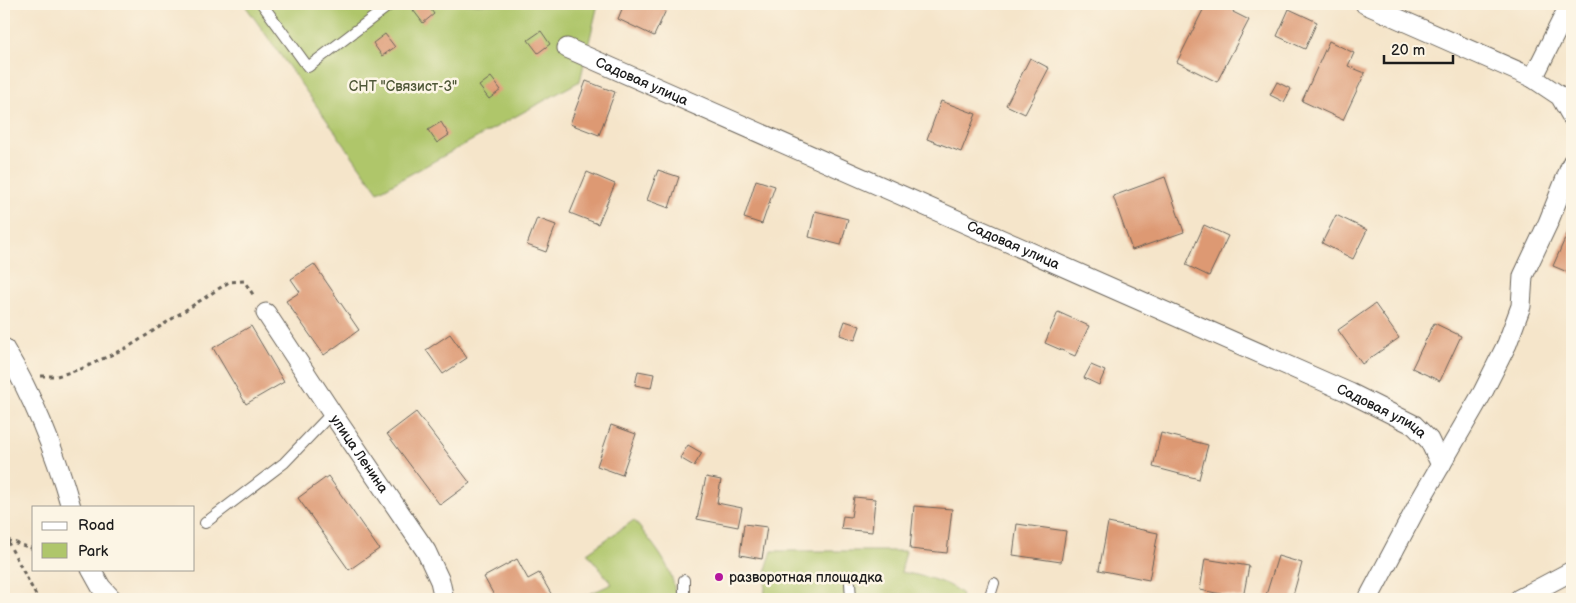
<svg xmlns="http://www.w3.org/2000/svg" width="1576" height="603" viewBox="0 0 1576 603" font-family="'Balsamiq Sans',sans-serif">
  <rect width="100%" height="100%" fill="#fcf5e5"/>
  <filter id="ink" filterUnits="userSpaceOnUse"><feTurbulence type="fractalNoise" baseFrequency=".02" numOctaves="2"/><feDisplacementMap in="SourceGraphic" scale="10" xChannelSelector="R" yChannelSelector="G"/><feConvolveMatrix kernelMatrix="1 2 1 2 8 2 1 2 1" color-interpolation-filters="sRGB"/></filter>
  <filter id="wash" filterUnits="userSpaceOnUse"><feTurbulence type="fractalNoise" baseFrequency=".0096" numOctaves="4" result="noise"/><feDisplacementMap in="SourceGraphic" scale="20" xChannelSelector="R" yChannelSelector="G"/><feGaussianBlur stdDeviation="1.12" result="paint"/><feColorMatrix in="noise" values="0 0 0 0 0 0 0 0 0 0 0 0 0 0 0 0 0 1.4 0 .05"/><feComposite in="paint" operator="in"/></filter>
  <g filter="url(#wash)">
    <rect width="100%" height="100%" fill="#f5e5ca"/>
    <path fill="#afc66b" stroke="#667144" d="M244,4h354l-18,77 -202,111z
      M634,520c18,24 42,48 41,79h-97l34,-15 -25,-31z
      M772,551h134l-5,21c21,4 44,8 61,22l-1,5h-197l3,-33z"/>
    <g id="blocks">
      <path fill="#dd9973" d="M422,4h5l7,10 -11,9 -10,-13z
        M624,4h34l9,4 -13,28 -36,-17z
        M1206,4h31l-4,8 16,8 -32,62 -40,-20z
        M1289,9l28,13 -12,27 -28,-13z
        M541,31l9,13 -12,9 -10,-13z
        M385,34l10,13 -13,9 -9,-13z
        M1329,41l25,12 -6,13 17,7 -22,47 -41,-19z
        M1030,58l19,10 -24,46 -19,-9z
        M491,77l10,13 -12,9 -10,-13z
        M586,81l29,11 -16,43 -29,-11z
        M1277,82l14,7 -7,13 -14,-7z
        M941,101l35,13 -15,38 -34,-13z
        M441,122l8,13 -12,8 -9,-13z
        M658,170l21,7 -10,31 -22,-8z
        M587,172l28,12 -17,40 -28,-11z
        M1165,177l19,55 -52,18 -19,-54z
        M756,180l19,6 -13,38 -18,-6z
        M815,211l33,8 -7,26 -32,-8z
        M1336,215l31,15 -14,29 -31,-16z
        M537,218l19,7 -10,27 -19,-7z
        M1572,223v51l-19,-8z
        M1204,225l24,11 -19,40 -23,-11z
        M314,264l45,66 -35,25 -38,-54 14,-9 -9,-13z
        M1375,304l24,34 -37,26 -24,-34z
        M1058,312l31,14 -14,30 -30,-13z
        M845,321l15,5 -5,14 -15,-5z
        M1434,323l27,13 -21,45 -28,-13z
        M251,326l33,56 -38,22 -33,-56z
        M450,334l17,24 -24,16 -17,-24z
        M1091,365l14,6 -6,14 -15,-7z
        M638,371l16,3 -3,14 -16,-3z
        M416,412l54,71 -30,22 -53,-71z
        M611,425l25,9 -14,41 -25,-9z
        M1161,433l47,12 -9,34 -46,-12z
        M688,445l14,8 -8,13 -14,-8z
        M328,476l51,73 -30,21 -51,-72z
        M706,477l15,3 -4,23 25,5 -4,19 -41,-8z
        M854,497l21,2 -3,33 -31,-3 2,-13 8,1z
        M914,506l38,3 -5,44 -37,-4z
        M1108,523l50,10 -9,47 -50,-10z
        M744,524l23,3 -5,32 -22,-4z
        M1017,524l49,7 -5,31 -48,-7z
        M1278,556l24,7 -10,36h-11l-15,-4z
        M517,559l11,20 11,-6 14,24 -4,2h-53l-12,-22z
        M1205,559l44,7 -6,32 -43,-8z"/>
    </g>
  </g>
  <g filter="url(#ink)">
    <use href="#blocks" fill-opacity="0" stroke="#686259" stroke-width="1"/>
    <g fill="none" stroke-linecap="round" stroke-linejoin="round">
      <g stroke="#686259" stroke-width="12">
        <path id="lane" d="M262,4l46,63 83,-63
          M205,523l79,-60 48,-50
          M850,583l1,16
          M684,599v-19
          M989,599l5,-16"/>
      </g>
      <g stroke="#686259" stroke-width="21">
        <g id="street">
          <path d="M1365,4l168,74 27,18 12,21"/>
          <path id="s1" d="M567,48l783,345 64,32 15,15 12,25"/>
          <path d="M1533,78l37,-74"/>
          <path id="s2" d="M266,313l66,100 94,138 14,30 4,18"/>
          <path d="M4,348c30,50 51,103 67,159"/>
          <path d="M91,569l10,18 11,12"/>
          <path d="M1368,599l53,-100 62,-107 24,-48 14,-38 2,-30 25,-53 24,-60"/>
          <path d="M1519,599l53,-28"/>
        </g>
      </g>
      <path stroke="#686259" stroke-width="3" stroke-dasharray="4 4" stroke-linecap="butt" d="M41,376h16l24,-7 49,-23 99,-64 15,-1 10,15
        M4,535l34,64
        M7,540l27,9"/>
      <use href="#lane" stroke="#fff" stroke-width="10"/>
      <use href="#street" stroke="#fff" stroke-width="19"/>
    </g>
  </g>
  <circle fill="#b5179e" stroke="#fcf5e5" stroke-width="2" cx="719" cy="577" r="5"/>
  <g text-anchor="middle" stroke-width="5" stroke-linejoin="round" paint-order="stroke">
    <g font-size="14" fill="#1c1c1c" stroke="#fcf5e5">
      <text dy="5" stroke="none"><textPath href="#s1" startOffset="82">Садовая улица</textPath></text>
      <text dy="5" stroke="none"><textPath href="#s1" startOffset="488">Садовая улица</textPath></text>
      <text dy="5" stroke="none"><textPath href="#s1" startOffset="892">Садовая улица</textPath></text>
      <text dy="5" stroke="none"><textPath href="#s2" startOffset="169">улица Ленина</textPath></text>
    </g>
    <g font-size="14" fill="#4f5838" stroke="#fcf5e5">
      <text x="403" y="91">СНТ "Связист-3"</text>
    </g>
    <g font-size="14" fill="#1c1c1c" stroke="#fcf5e5" text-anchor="start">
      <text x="729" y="582">разворотная площадка</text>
    </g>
  </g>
  <rect width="1576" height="603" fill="none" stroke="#fcf5e5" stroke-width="20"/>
  <rect x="32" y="506" width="162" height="65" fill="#fcf5e5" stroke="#a29e95"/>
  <rect x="42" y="522" width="25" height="8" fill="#ffffff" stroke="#a29e95"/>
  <text x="78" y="530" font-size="15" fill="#1c1c1c">Road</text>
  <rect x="42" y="543" width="25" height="15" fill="#afc66b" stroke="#a29e95"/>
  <text x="78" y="556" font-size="15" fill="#1c1c1c">Park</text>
  <path d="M1384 55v8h69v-8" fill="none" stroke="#1c1c1c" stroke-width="2.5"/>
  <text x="1391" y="55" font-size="15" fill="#1c1c1c" stroke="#fcf5e5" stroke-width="4" paint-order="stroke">20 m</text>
</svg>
